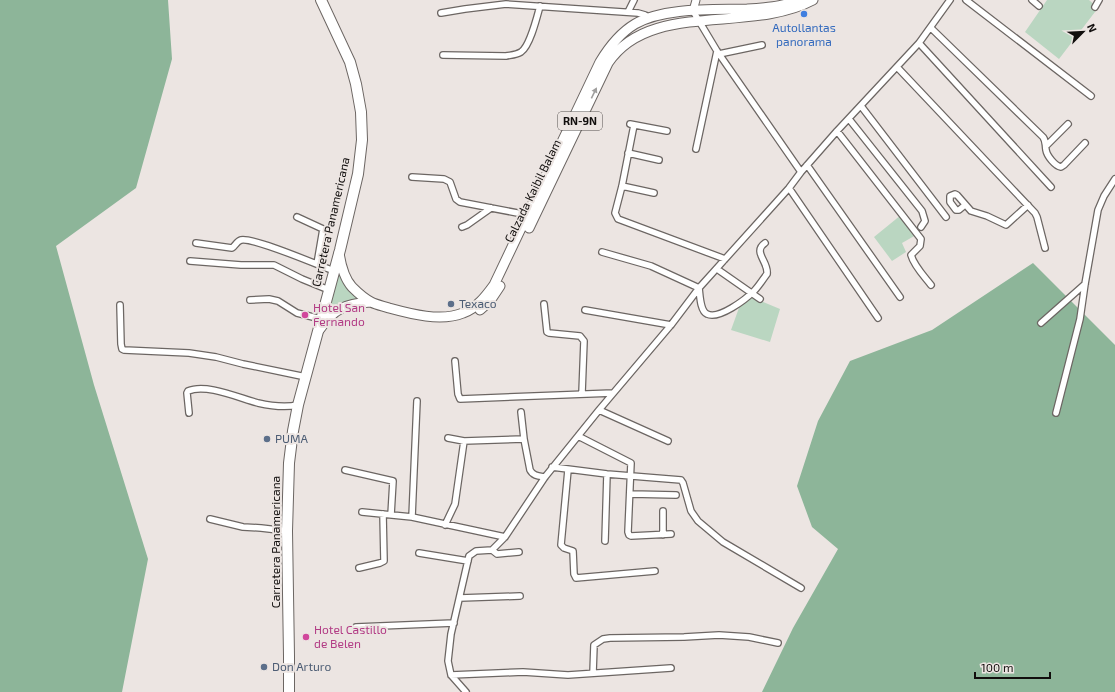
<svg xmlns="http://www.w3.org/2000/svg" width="1115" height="692" viewBox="0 0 1115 692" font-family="'Exo 2',sans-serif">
  <rect width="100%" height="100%" fill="#ece5e2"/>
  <path fill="#bad6c1" d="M1047,0h42l9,8 -39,51 -34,-27z
    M901,215l15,20 -14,8 4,9 -14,9 -18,-24z
    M338,267l30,34 -42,18z
    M744,294l36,15 -10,33 -39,-12z"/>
  <path fill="#8db599" d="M0,0h168l4,59 -36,129 -80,58 38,139 54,174 -26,133h-122z
    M1033,263l82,82v347h-353l31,-64 45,-79 -26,-22 -15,-41 21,-65 32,-60 82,-31z"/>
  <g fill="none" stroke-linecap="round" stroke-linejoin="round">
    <g stroke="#6c6663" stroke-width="8">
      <path id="minor" d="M966,0l125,96
        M1032,0l7,6
        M1095,7l4,-7
        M693,11l24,40 84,121
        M628,12l6,-12
        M441,13l24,-4 41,-5 132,9 7,2 5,3
        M931,28l112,109c3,4 2,7 3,13 1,6 9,16 15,17l3,-2 21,-22
        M919,43l132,144
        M719,54l43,-9
        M443,55l63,1c5,-1 10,-1 15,-4 9,-6 16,-35 19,-46
        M897,67l138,146 2,4 8,31
        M861,106l85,111
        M849,119l73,92 3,10 -4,6
        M630,124l37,7
        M634,125l-12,61 -7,27 3,6 107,40
        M837,131l84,108 -1,7 -9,9c3,11 13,21 20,30
        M1046,146l22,-22
        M696,149l21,-98
        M628,153l31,7
        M807,165l93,132
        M412,177l32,2 6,3 6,17 4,3 68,13
        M622,186l32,7
        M789,188l89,130
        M965,205l-6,5h-3l-6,-8v-6l5,-2 2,1 14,16 16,5 19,9 22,-20
        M297,217l26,12 -6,35
        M462,227l5,-2 24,-17
        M196,243l36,5c3,-2 5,-7 9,-8 12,-3 77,25 93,31
        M602,252l49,14 48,22c1,7 1,23 8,26 12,6 39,-15 47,-23 5,-5 9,-12 13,-17 2,-12 -15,-22 -2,-31
        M190,261l51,4h33l28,14 27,11
        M717,269l43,30
        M250,300l19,-1 9,2 19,12 24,6
        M544,304l3,28 2,1 31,3 4,5 -2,52
        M120,305l1,39 1,5 2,1 65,3 27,4 27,7 63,13
        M585,310l86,15
        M1041,323l44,-39
        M455,361l3,33 2,5 153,-6
        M599,410l69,31
        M521,412l3,27
        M189,413l-2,-20 1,-2c18,-8 51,7 70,12 13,3 26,5 40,2
        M1056,413l24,-94 5,-35 13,-74 6,-14 11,-17
        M578,436l53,27 -3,69 1,3 2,1 40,-2
        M448,438l16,3 60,-2 6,31c3,6 9,6 15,7
        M552,467l55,7 74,6 2,3 8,28 7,10 25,21 78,46
        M345,470l48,11 -2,34
        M568,470l-7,75 3,3 9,3 1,23 2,4 79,-7
        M631,494l45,1
        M362,512l50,5 93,20
        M412,517l5,-116
        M210,519l33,8 18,1 26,3
        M445,525l10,-21 9,-63
        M663,535v-24
        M605,541l2,-67
        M492,550l5,4 22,-2
        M419,553l49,8
        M359,568l21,-5 4,-2 -1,-47
        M460,598l60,-2
        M356,627l98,-4
        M593,673l1,-28 9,-6 7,-1 74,-1 35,-2 30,2 29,6
        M451,675l72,-3 45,3 103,-7
        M466,692l-15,-17 -3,-14 3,-27 18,-78 7,-5 16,-1 13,-13 40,-60 54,-67 72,-85 28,-37 90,-100 12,-16 36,-41 82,-88 31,-43"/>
    </g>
    <g stroke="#6c6663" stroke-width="9">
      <path id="tertiary" d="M693,11l3,-11"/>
    </g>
    <g stroke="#6c6663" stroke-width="11">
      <path id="primary" d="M529,228l79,-165c42,-63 141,-29 205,-63
        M339,253c2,13 5,25 13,34 5,5 13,12 19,15 6,3 12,4 18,6 22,6 52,14 74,5 14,-5 23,-17 31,-28l106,-223c9,-15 20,-29 35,-38 29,-17 79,-14 112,-15 17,-1 35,-2 51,-9
        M480,310l10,-9 10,-15
        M320,329c14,-21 26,-25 50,-27"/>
    </g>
    <g stroke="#6c6663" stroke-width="12">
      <path id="trunk" d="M289,692v-36l-2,-125 2,-68 4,-32 5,-26 42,-155 18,-76 4,-34 -1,-28 -5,-28 -6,-22 -29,-62"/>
    </g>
    <use href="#minor" stroke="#fff" stroke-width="5.5"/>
    <use href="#tertiary" stroke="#fff" stroke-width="7"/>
    <use href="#primary" stroke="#fff" stroke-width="9"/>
    <use href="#trunk" stroke="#fff" stroke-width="10"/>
  </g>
  <defs><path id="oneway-solid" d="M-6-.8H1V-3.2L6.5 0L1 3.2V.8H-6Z"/></defs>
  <use fill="#a09f9e" href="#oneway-solid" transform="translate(594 93) rotate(-64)"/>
  <circle fill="#3f7fe0" stroke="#ece5e2" stroke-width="1.5" cx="804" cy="14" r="4"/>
  <g fill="#5c6f8a" stroke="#ece5e2" stroke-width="1.5">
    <circle cx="451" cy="304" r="4"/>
    <circle cx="267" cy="439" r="4"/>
    <circle cx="264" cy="667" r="4"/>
  </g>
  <g fill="#d1479c" stroke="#ece5e2" stroke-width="1.5">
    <circle cx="305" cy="315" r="4"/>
    <circle cx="306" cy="637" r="4"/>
  </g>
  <g text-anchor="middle" stroke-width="4" stroke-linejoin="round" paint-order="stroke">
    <rect fill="#ece5e2" stroke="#534e4d" stroke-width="1" x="558" y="112" width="44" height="18" rx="3"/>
    <g font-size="11" font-weight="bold" fill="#110e0d">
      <text x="580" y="125">RN-9N</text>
    </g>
    <g font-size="12" fill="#366cbe" stroke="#ece5e2">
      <text x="804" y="32">Autollantas<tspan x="804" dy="14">panorama</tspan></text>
    </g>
    <g font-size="12" fill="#110e0d" stroke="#ece5e2">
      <text transform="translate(533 191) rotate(-64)" y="4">Calzada Kaibil Balam</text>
      <text transform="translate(331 222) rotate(-77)" y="4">Carretera Panamericana</text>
      <text transform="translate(276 542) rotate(-90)" y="4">Carretera Panamericana</text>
    </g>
    <g font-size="12" fill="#4e5e75" stroke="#ece5e2" text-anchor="start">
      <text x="459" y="308">Texaco</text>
      <text x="275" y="443">PUMA</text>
      <text x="272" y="671">Don Arturo</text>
    </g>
    <g font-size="12" fill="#b23c85" stroke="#ece5e2" text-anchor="start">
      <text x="313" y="312">Hotel San<tspan x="313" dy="14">Fernando</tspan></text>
      <text x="314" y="634">Hotel Castillo<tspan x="314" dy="14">de Belen</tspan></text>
    </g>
  </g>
  <g transform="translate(1083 32) rotate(66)" stroke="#ece5e2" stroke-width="3" paint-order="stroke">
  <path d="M0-3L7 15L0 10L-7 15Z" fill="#110e0d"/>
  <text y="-6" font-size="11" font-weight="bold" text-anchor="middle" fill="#110e0d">N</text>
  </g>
  <path d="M975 672v6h75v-6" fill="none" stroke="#110e0d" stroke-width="2"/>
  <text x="981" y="672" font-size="12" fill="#110e0d" stroke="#ece5e2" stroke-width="3" paint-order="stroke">100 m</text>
</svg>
